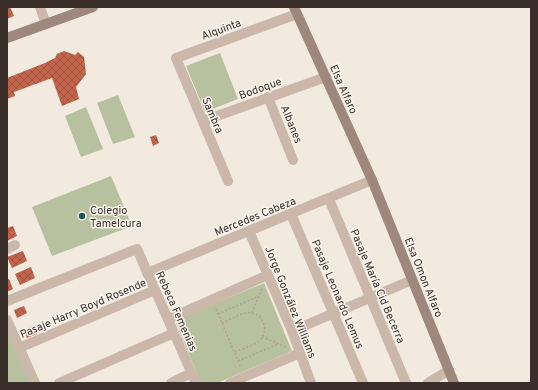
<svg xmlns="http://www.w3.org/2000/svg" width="538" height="390" viewBox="0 0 538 390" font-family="Overpass,sans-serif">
  <defs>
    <pattern id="building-cross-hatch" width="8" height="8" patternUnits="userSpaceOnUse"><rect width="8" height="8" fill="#c3654d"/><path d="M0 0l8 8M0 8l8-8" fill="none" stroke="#9f5440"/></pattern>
  </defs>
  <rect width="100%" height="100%" fill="#f2e9df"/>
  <path fill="#b7c19f" d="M220,53l18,46 -33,13 -19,-46z
    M118,95l17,42 -22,7 -16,-41z
    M86,107l17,42 -22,8 -16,-41z
    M111,176l21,50 -80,30 -20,-49z
    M264,283l28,68 -75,32h-16l-26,-63z
    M7,329l24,54h-24z"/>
  <path fill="url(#building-cross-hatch)" d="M7,7h3l4,9 -7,3z
    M64,51l11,4 3,-3 6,5 2,17 -10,13 3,12 -17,7 -10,-28 -38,14 1,4 -8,3v-21l38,-15 10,-5 2,-4z
    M156,135l3,8 -6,3 -3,-9z
    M13,226l4,10 -10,5v-13z
    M23,251l4,10 -15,7 -5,-11z
    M31,267l4,11 -15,7 -5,-11z
    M9,279l4,10 -6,3v-12z
    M24,306l3,7 -10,5 -3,-8z
    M34,326l3,8 -10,4 -3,-8z"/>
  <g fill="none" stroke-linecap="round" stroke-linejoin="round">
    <path stroke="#b6a295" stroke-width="1.5" stroke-dasharray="2 2" stroke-linecap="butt" d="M216,309l25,59
      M252,313l10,-25
      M218,314l41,-18
      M222,323c8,-3 20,-12 30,-10 13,2 17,21 6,29 -7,4 -16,7 -23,10
      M262,337l26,11
      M238,361l40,-17"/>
    <path stroke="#cbb8ab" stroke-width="10" d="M40,7l6,17
      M268,97l25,63
      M203,121l123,-44
      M228,181l-52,-123 121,-44
      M329,199l77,184
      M291,214l72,169
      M249,231l43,100 19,52
      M7,249l8,-4
      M147,273l225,-93
      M7,301l130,-52 59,134
      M168,319l100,-44
      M7,320l28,63
      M292,331l120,-51
      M19,348l136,-58
      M59,383l115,-50
      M171,383l20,-10
      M230,383l70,-30
      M428,383l21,-13"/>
    <path stroke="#9e877c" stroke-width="10" d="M294,7l78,173 82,203
      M7,38l86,-31"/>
  </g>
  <circle fill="#205859" stroke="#faf3ec" stroke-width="1.5" cx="82" cy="216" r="4"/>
  <g text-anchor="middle" stroke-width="3" stroke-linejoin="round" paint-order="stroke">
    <g font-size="11" fill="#392e2a" stroke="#faf3ec">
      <text transform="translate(221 29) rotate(-20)" y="4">Alquinta</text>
      <text transform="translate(260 88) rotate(-20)" y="4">Bodoque</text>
      <text transform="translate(344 89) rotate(66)" y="4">Elsa Alfaro</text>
      <text transform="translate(213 115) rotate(67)" y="4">Sambra</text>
      <text transform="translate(292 124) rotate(68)" y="4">Albanes</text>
      <text transform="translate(255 216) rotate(-22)" y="4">Mercedes Cabeza</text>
      <text transform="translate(424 277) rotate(68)" y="4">Elsa Omon Alfaro</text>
      <text transform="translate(378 286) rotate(67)" y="4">Pasaje María Cid Becerra</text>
      <text transform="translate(338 294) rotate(67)" y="4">Pasaje Leonardo Lemus</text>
      <text transform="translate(291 302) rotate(68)" y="4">Jorge González Williams</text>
      <text transform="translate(83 308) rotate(-23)" y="4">Pasaje Harry Boyd Rosende</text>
      <text transform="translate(177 311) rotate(66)" y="4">Rebeca Femenias</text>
    </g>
    <g font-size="11" fill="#392e2a" stroke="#faf3ec" text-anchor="start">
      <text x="90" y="214">Colegio<tspan x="90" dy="13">Tamelcura</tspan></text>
    </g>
  </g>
  <rect width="538" height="390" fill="none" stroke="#392e2a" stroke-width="16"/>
</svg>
